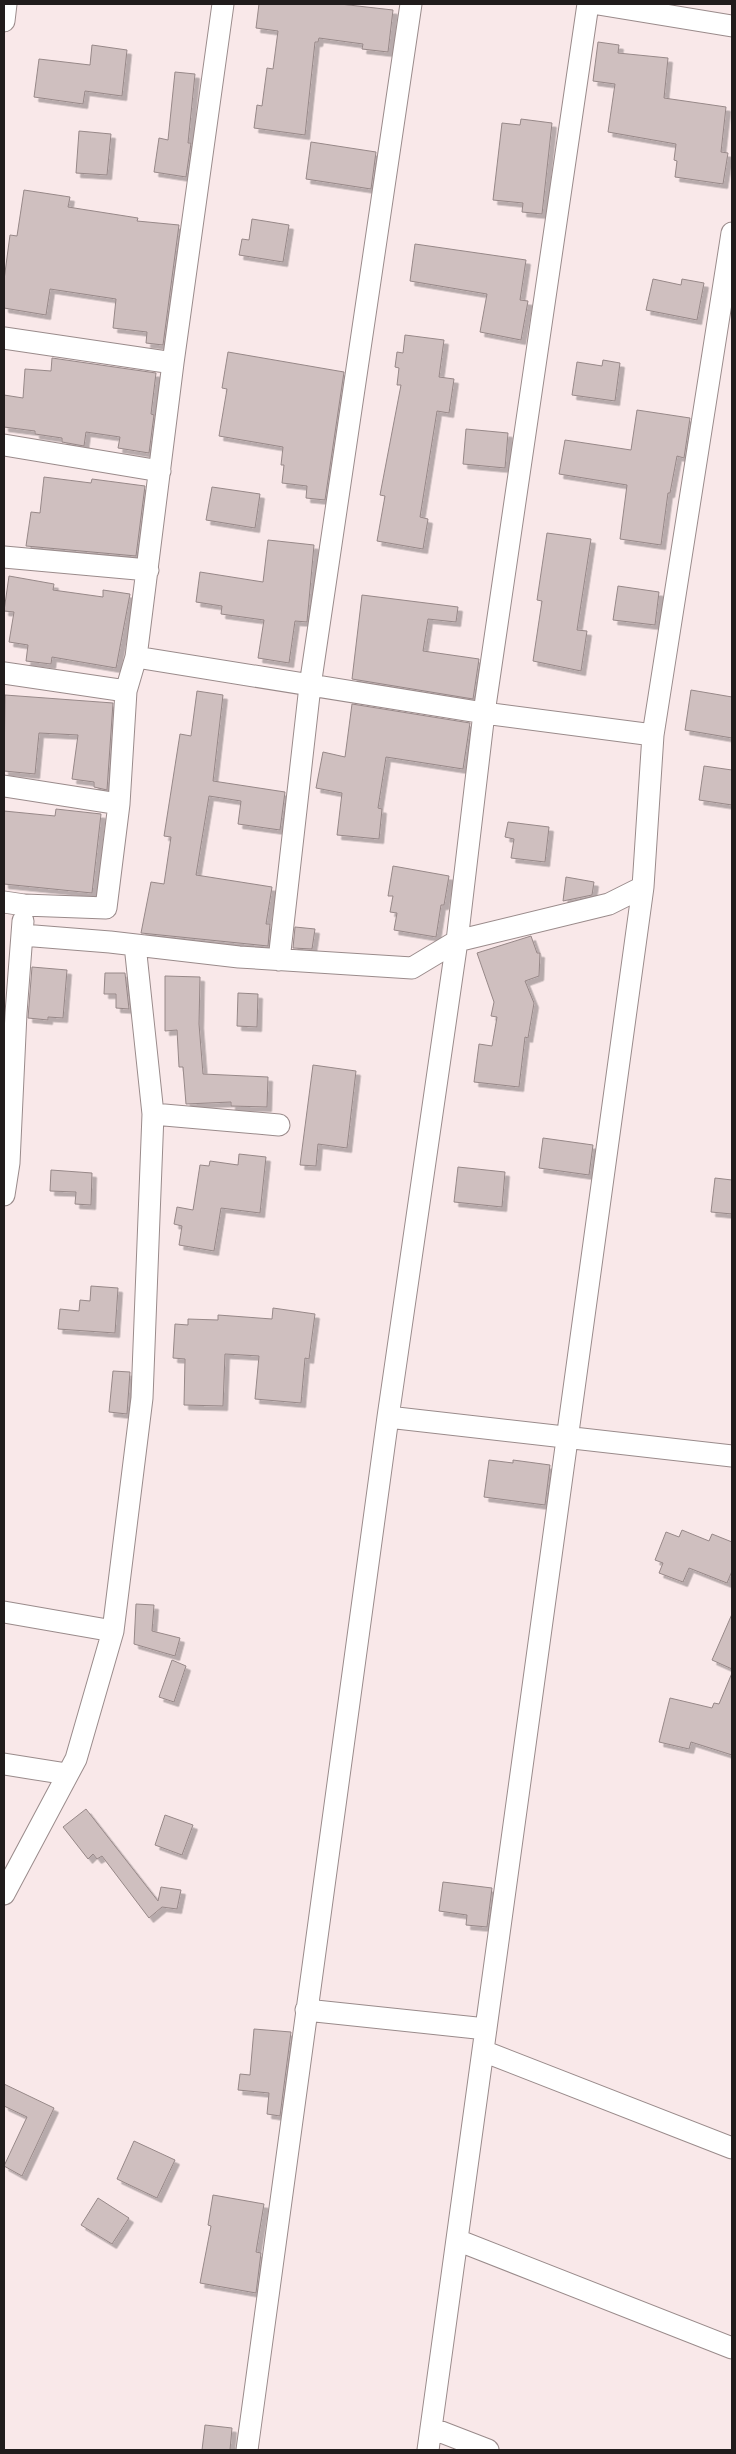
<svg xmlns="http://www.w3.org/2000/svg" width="736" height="2454" viewBox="0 0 736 2454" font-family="Bitter,serif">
  <defs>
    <filter id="shadow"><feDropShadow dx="4.5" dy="4.5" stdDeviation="0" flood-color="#0004"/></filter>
  </defs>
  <rect width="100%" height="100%" fill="#f9e8e9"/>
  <path fill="#cfbfbf" stroke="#978888" filter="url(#shadow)" d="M259,4h81l53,6 -5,42 -26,-3 1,-5 -44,-6 -1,4h-3l-10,93 -51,-7 3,-23 5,1 5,-38 6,1 5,-38 -22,-3z
    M598,42l21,3 -1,8 50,5 -4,40 62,9 -5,45 7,1 -5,31 -48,-7 2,-16 -3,-1 2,-16 -68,-12 7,-48 -22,-3z
    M92,45l35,5 -5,46 -37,-5 -2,13 -49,-7 5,-38 51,6z
    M175,72l20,2 -7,69h3l-5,34 -32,-5 5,-34 9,2z
    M521,119l31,4 -10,91 -20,-2 1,-9 -30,-3 9,-77 18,2z
    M79,131l32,3 -4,41 -31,-2z
    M311,142l65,10 -5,37 -65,-10z
    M24,190l46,7 -2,10 70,11 -1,3 42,4 -16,120 -17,-2 1,-11 -34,-4 3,-29 -66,-10 -4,26 -42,-7v-28l6,-45 7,1z
    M252,219l37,6 -6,37 -44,-7 3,-16 7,1z
    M415,244l111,16 -6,40 8,1 -7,39 -41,-8 7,-38 -77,-13z
    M653,279l28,6 1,-6 22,4 -7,37 -51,-10z
    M405,335l39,5 -5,37 15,2 -5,34 -12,-2 -17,106 8,2 -5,30 -46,-8 8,-45 -5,-1 21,-110h-4l2,-17 -4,-1 2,-15 6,1z
    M228,352l116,20 -19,128 -19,-2 1,-12 -25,-3 2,-18h-3l2,-18 -64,-11 8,-47 -5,-1z
    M52,358l104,15 -5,41 3,1 -5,38 -31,-5 2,-11 -34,-5 -2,14 -22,-4v-4l-27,-4v-3l-31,-4v-32l19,3 2,-29 26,2z
    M603,360l17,3 -5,38 -43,-6 5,-33 25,4z
    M637,410l53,8 -6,40 -7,-2 -7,37h-2l-7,52 -41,-6 7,-54 -68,-11 6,-34 66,10z
    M466,429l42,4 -3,35 -42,-4z
    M44,477l47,6 1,-4 53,7 -9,70 -110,-10 5,-34 9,1z
    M212,487l48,7 -5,34 -49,-8z
    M547,533l44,6 -14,91 10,1 -6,40 -48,-10 9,-60 -5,-1z
    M268,540l46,5 -7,77 -12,-1 -6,42 -31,-5 6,-38 -43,-6 1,-8 -26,-4 4,-30 63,10z
    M9,576l45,8 -1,6 50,7v-7l27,4 -14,74 -64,-11 -1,7 -25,-3 2,-16 -19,-3 5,-30 -10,-1z
    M618,586l41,6 -4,33 -42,-5z
    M362,595l96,12 -2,15 -28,-3 -5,32 56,8 -6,40 -121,-20z
    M691,690l41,7v41l-47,-8z
    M197,691l26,4 -10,86 72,11 -5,38 -42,-6 3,-23 -32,-5 -13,79 76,12 -6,37h4l-2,22 -127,-13 10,-51 13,2 7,-47 -7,-1 16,-102 11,2z
    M5,695l108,8 -6,87 -13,-3v-5l-22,-3 6,-44 -39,-2 -4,41 -31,-3z
    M352,704l118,19 -7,46 -77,-12 -8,51 4,1 -3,30 -42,-4 5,-42 -26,-5 7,-36 22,5z
    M704,766l28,4v35l-33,-5z
    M56,809l45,5 -9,79 -88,-9v-73l51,5z
    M508,822l41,5 -4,35 -34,-4 3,-19 -9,-2z
    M393,866l56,10 -5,29h-3l-5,32 -42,-7 3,-17 -7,-1 3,-16h-5z
    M566,877l28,5 -2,13 -29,6z
    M295,927l20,2 -3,20 -19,-1z
    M531,936l6,17h3l-1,23 -14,5 9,22 -6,35 -3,-1 -6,50 -45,-5 5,-38 13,2 5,-29 -6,-1 3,-14 -17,-49z
    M32,967l35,3 -4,48 -15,-1v3l-20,-2z
    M105,973h20l4,36 -13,-1v-14h-12z
    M165,976l35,1 -1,47 4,50 65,3 -1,30 -36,-1v-4l-45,2 -3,-37h-4l-2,-37 -12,1z
    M238,993l20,1 -1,33 -20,-1z
    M313,1065l43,6 -9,77 -29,-4 -2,22 -16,-1z
    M543,1138l50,7 -4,30 -50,-7z
    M239,1154l27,3 -6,56 -39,-5 -7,43 -35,-6 3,-19 -8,-2 3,-17 16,3 7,-45 9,1 1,-5 28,4z
    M458,1167l47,5 -3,35 -48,-5z
    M51,1170l41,3 -1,32 -16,-1 1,-12 -26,-1z
    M715,1178l17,2v34l-21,-2z
    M91,1286l27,2 -3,45 -57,-4 2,-20 19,2 1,-11 10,1z
    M273,1308l42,6 -6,45 -4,-1 -4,45 -46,-4 4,-43 -34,-2 -2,52 -39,-1 1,-46 -12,-1 2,-34 13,1v-6l30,1v-5l54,4z
    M113,1371l17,1 -3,42 -18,-2z
    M489,1460l24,3v-3l37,5 -5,40 -61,-8z
    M682,1530l27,11 3,-7 20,8v29l-5,12 -38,-15 -6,14 -24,-9 4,-10 -8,-3 11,-28 13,5z
    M136,1604l18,1 -2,26 28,7 -5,18 -41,-12z
    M732,1614v55l-20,-9z
    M172,1660l14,6 -12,36 -15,-5z
    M732,1673v82l-41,-13 -2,7 -30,-7 11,-44 42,10 2,-5 5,1z
    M86,1809l72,92 3,-14 20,3 -4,19 -15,-2 -13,11 -47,-62 -5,3 -4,-5 -5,5 -25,-32z
    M165,1815l28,10 -11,30 -27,-10z
    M443,1882l49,6 -5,39 -21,-2 1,-10 -28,-4z
    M254,2029l37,3 -11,84 -13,-2 2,-21 -31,-3 2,-16 10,1z
    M4,2084l50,24 -32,68 -18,-10 23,-49 -23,-11z
    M134,2141l41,19 -18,38 -40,-19z
    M213,2195l51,9 -8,48 5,1 -5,40 -56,-10 11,-57 -3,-1z
    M98,2198l31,20 -17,26 -31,-19z
    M205,2425l27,3 -2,22h-28z"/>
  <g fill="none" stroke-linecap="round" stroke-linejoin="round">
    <g stroke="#9a8b8b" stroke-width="23">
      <path id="street" d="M598,4l134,22
        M4,21l2,-17
        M4,338l169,25
        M4,445l156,26
        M4,557l144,13
        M136,657l348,56 169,22
        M4,673l122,18
        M4,786l115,18
        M4,902l20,3 82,3 13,-104 7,-113 10,-34 37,-294 50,-359
        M22,935l88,7 129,15 173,11 45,-27 152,-37 34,-17
        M279,960l31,-274 101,-682
        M153,1114l126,11
        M4,1195l5,-32 7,-150 7,-92
        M388,1417l344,39
        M4,1612l109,19
        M4,1764l63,10
        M4,1894l72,-135 37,-128 29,-233 11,-284 -18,-169
        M306,2010l180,19
        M483,2051l249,97
        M457,2240l275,108
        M431,2428l57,22
        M247,2450l141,-1033 69,-476 27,-228 104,-709
        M428,2450l215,-1563 10,-152 79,-502"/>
    </g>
    <use href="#street" stroke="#fff" stroke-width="21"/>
  </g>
  <rect width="736" height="2454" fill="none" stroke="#211c1c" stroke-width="10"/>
</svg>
